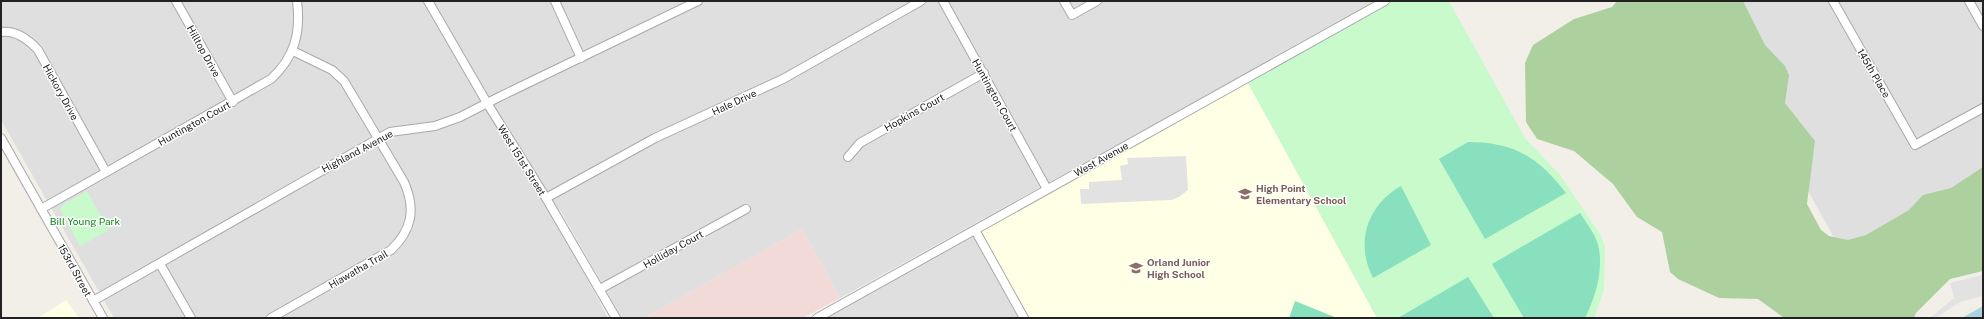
<svg xmlns="http://www.w3.org/2000/svg" width="1984" height="319" viewBox="0 0 1984 319" font-family="'Public Sans',sans-serif">
  <rect width="100%" height="100%" fill="#f2efe9"/>
  <path fill="#e0dfdf" d="M1,1h1376l-537,297 -38,-69 -158,89h-22l-62,-108 -7,4 55,104h-494l-113,-198z
    M1703,1h280v175l-140,78z
    M974,233l47,85h-199z"/>
  <path fill="#f2dad9" d="M802,229l38,69 -37,20h-159z"/>
  <path fill="#ffffe5" d="M1248,83l129,235h-356l-47,-85z
    M66,300l13,18h-41z"/>
  <path fill="#add19e" d="M1617,1h126l22,44 20,21 4,9 -4,28 30,38 -8,63 14,26 8,6 19,4 18,-5 43,-25 14,-15 28,-7 32,-21v104l-33,8 -34,34 -2,5h-130l-26,-19 -39,-1 -41,-19 -8,-7 -8,-40 -25,-15 -24,-33 -39,-33 -37,-12 -11,-17 -1,-59 8,-18 41,-26 38,-12z"/>
  <path fill="#c8facc" d="M1391,1h58l76,137 35,37 40,59 5,12 -1,44 -10,28h-217l-129,-235z
    M87,191l22,39 -29,16 -20,-37 4,-5z"/>
  <path fill="#88e0be" d="M1468,142c45,0 71,15 98,51l-81,46 -46,-80z
    M1401,186l30,59 -58,33c-18,-35 -6,-73 28,-92z
    M1580,213c7,11 17,23 19,36 4,23 -4,49 -14,69h-61l-32,-54z
    M1468,277l26,41h-96z
    M1295,301l42,17h-48z"/>
  <path fill="#e2e2e2" d="M1186,156l2,34 -9,7 -8,3 -90,4 -1,-15h9v-7l33,-2 -2,-14 8,-2 -1,-6z
    M1983,275v21l-23,6 -24,16h-6l24,-20 -4,-15z"/>
  <path fill="#aad3df" d="M1983,306v12h-21z"/>
  <g fill="none" stroke-linecap="round" stroke-linejoin="round">
    <g stroke="#a9a9a9" stroke-width="10">
      <path id="minor" d="M176,1l57,101
        M428,1l59,102 59,95 70,120
        M555,1l26,57
        M943,1l104,188
        M1064,1l8,14 25,-14
        M1833,1l82,144 68,-37
        M1969,1l14,25
        M1,32c15,-2 27,7 37,18l68,122
        M1,138l102,180
        M848,157l12,-14 124,-70
        M546,198l109,-60 128,-59 138,-78
        M41,209l230,-130c24,-22 30,-47 26,-78
        M975,230l49,88
        M160,264l31,54
        M600,289l146,-80
        M93,301l297,-169 45,-6 25,-9 39,-20 199,-96
        M271,318l120,-68c21,-20 25,-41 13,-68l-60,-101 -12,-11 -39,-19
        M817,318l568,-317"/>
    </g>
    <use href="#minor" stroke="#fff" stroke-width="8"/>
  </g>
  <defs>
    <g id="school-bare" transform="scale(1.08)"><path d="M0-5L7-2L0 1L-7-2ZM-4 1L0 2.5L4 1V4Q0 6-4 4Z" fill="#8d6e63" stroke="#fff" stroke-width="2.5" paint-order="stroke"/></g>
  </defs>
  <g fill-rule="evenodd">
    <use href="#school-bare" x="1245" y="194"/>
    <use href="#school-bare" x="1136" y="268"/>
  </g>
  <g text-anchor="middle" stroke-width="3" stroke-linejoin="round" paint-order="stroke">
    <g font-size="10" fill="#222" stroke="#fff">
      <text transform="translate(204 51) rotate(61)" y="4">Hilltop Drive</text>
      <text transform="translate(1874 73) rotate(60)" y="4">145th Place</text>
      <text transform="translate(61 92) rotate(61)" y="4">Hickory Drive</text>
      <text transform="translate(995 95) rotate(61)" y="4">Huntington Court</text>
      <text transform="translate(734 102) rotate(-25)" y="4">Hale Drive</text>
      <text transform="translate(914 112) rotate(-29)" y="4">Hopkins Court</text>
      <text transform="translate(194 123) rotate(-29)" y="4">Huntington Court</text>
      <text transform="translate(357 151) rotate(-28)" y="4">Highland Avenue</text>
      <text transform="translate(1101 159) rotate(-29)" y="4">West Avenue</text>
      <text transform="translate(522 160) rotate(58)" y="4">West 151st Street</text>
      <text transform="translate(673 249) rotate(-29)" y="4">Holliday Court</text>
      <text transform="translate(358 269) rotate(-30)" y="4">Hiawatha Trail</text>
      <text transform="translate(75 270) rotate(61)" y="4">153rd Street</text>
    </g>
    <g font-size="10" font-weight="bold" fill="#785e54" stroke="#fff" text-anchor="start">
      <text x="1256" y="192">High Point<tspan x="1256" dy="12">Elementary School</tspan></text>
      <text x="1147" y="266">Orland Junior<tspan x="1147" dy="12">High School</tspan></text>
    </g>
    <g font-size="10" fill="#0c8416" stroke="#fff">
      <text x="85" y="225">Bill Young Park</text>
    </g>
  </g>
  <rect width="1984" height="319" fill="none" stroke="#222222" stroke-width="4"/>
</svg>
